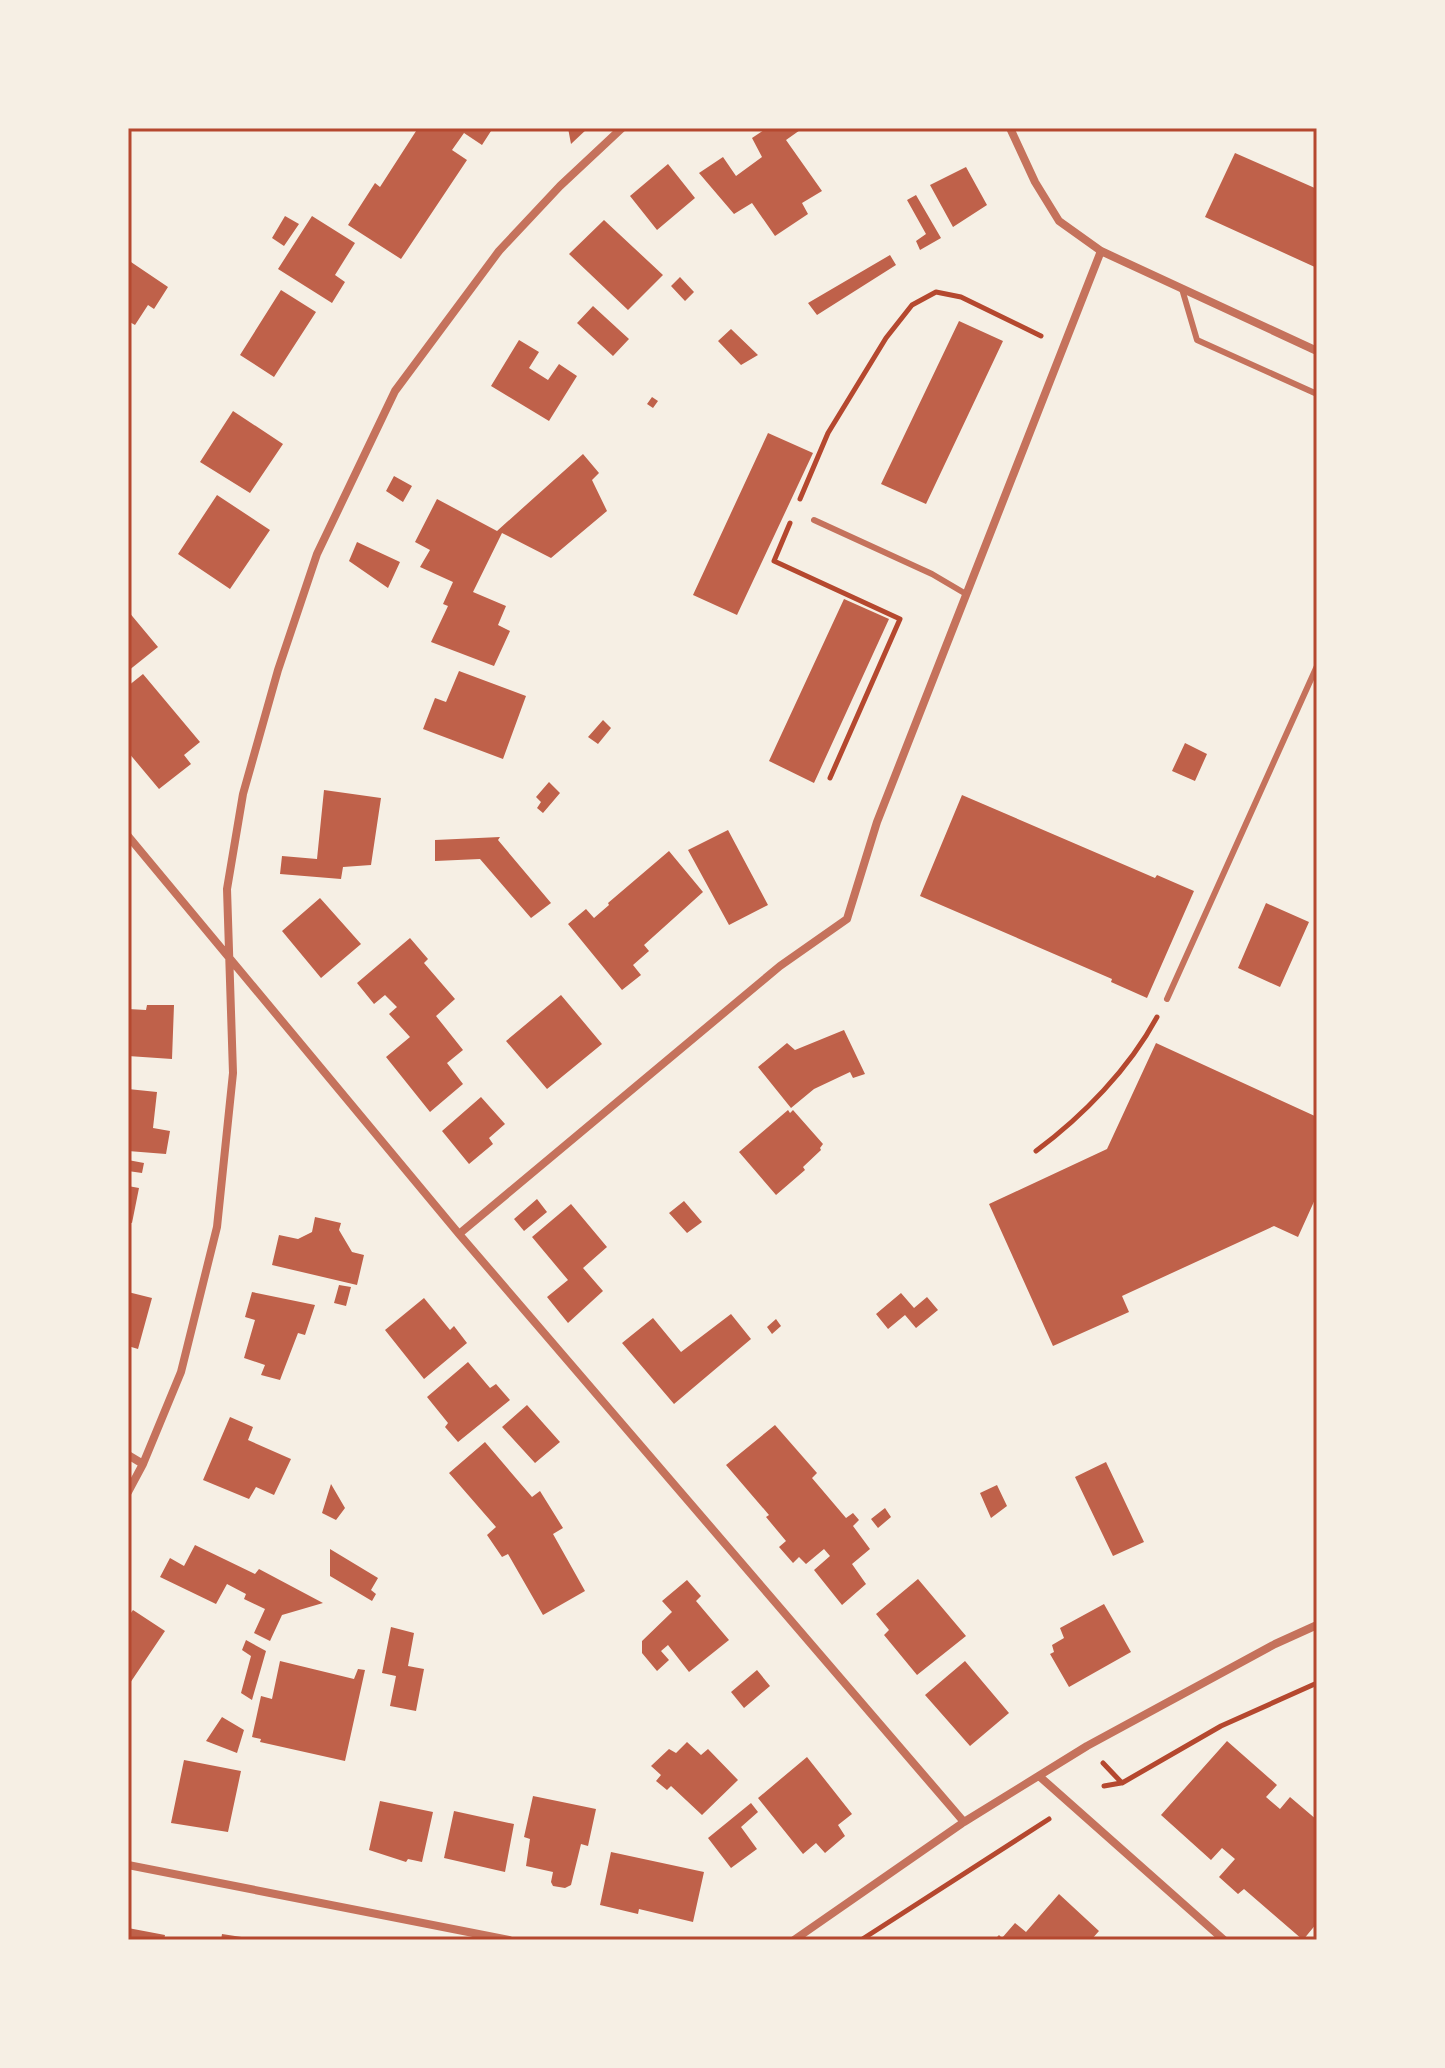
<svg xmlns="http://www.w3.org/2000/svg" width="1445" height="2068" viewBox="0 0 1445 2068" font-family="Arial,sans-serif">
  <rect width="100%" height="100%" fill="#f6efe4"/>
  <path fill="#bf614a" d="M418,128h70l3,3 -9,14 -18,-12 -12,17 15,10 -66,99 -53,-34 27,-42 5,4z
    M568,128h20l-17,16z
    M767,128h36l-17,12 36,51 -20,12 6,11 -33,22 -23,-33 -18,11 -35,-41 24,-16 13,19 26,-19 -10,-19z
    M1235,153l82,36v79l-112,-51z
    M668,164l27,34 -38,32 -27,-34z
    M966,167l21,38 -34,22 -23,-42z
    M916,195l25,43 -21,12 -4,-9 10,-7 -19,-34z
    M285,216l14,8 -15,22 -12,-8z
    M312,216l43,27 -20,32 10,7 -13,21 -54,-34z
    M604,220l59,55 -35,35 -59,-56z
    M890,255l6,10 -79,50 -9,-12z
    M128,260l40,27 -14,22 -6,-4 -13,20 -7,-4z
    M680,277l14,15 -9,9 -14,-15z
    M281,290l35,22 -42,65 -34,-22z
    M593,306l36,33 -16,17 -36,-33z
    M959,321l44,20 -77,163 -45,-20z
    M731,329l27,26 -17,10 -23,-24z
    M519,340l20,12 -10,16 19,12 11,-16 18,12 -28,45 -58,-35z
    M652,397l6,4 -5,7 -6,-4z
    M233,411l50,33 -33,49 -50,-31z
    M768,433l45,20 -76,162 -44,-20z
    M583,454l16,19 -7,7 15,31 -56,47 -49,-25 -29,59 33,14 -8,19 12,6 -16,35 -63,-24 17,-36 -5,-2 10,-22 -33,-15 10,-17 -15,-8 22,-43 60,32z
    M394,476l18,10 -9,16 -17,-11z
    M217,495l53,35 -40,59 -52,-35z
    M357,542l43,20 -12,26 -39,-27z
    M844,599l45,20 -75,164 -45,-22z
    M128,611l30,36 -30,24z
    M459,671l67,25 -23,63 -80,-30 12,-31 11,4z
    M143,674l57,68 -16,13 7,9 -32,25 -31,-37v-66z
    M603,720l8,8 -13,16 -10,-7z
    M1185,743l22,11 -12,27 -23,-10z
    M549,782l11,11 -17,20 -6,-5 4,-6 -5,-5z
    M324,790l57,8 -10,67 -28,2 -2,12 -61,-5 2,-18 35,3z
    M962,795l193,83 2,-3 37,16 -47,107 -36,-16 1,-3 -192,-83z
    M728,830l40,75 -39,20 -41,-75z
    M500,837l-2,3 53,63 -20,15 -51,-59 -45,2v-21z
    M669,851l34,41 -59,53 5,6 -16,14 8,10 -19,15 -54,-66 18,-15 8,9 15,-13 -1,-2z
    M320,898l41,46 -40,34 -39,-47z
    M1266,903l43,19 -29,65 -42,-19z
    M410,938l18,21 -4,4 31,36 -19,17 27,34 -16,13 16,21 -33,28 -44,-55 24,-20 -21,-23 8,-7 -12,-12 -11,9 -17,-21z
    M561,995l41,49 -55,45 -41,-48z
    M147,1005h27l-2,54 -44,-3v-47l18,1z
    M844,1030l21,44 -12,4 -3,-6 -36,17 -23,19 -33,-41 29,-24 8,7z
    M1156,1043l161,74v78l-19,42 -24,-11 -152,70 7,16 -76,34 -64,-142 118,-55z
    M128,1089l29,3 -4,36 17,3 -4,23 -38,-3z
    M481,1097l24,27 -16,14 4,6 -24,20 -27,-33z
    M788,1110l2,3 3,-3 30,34 -3,4 1,2 -18,17 2,3 -29,25 -37,-43z
    M128,1160l16,3 -2,10 -14,-2z
    M128,1186l11,2 -7,35 -4,-1z
    M537,1199l10,13 -23,19 -10,-12z
    M684,1201l18,21 -15,11 -18,-20z
    M571,1204l36,43 -24,21 20,23 -35,32 -21,-26 21,-17 -36,-43z
    M315,1217l26,6 -2,7 13,22 12,3 -7,30 -85,-20 7,-30 19,4 14,-7z
    M339,1285l12,2 -5,19 -12,-3z
    M128,1292l24,6 -14,51 -10,-3z
    M252,1292l63,13 -10,30 -7,-2 -18,47 -19,-5 4,-10 -21,-7 11,-38 -10,-3z
    M901,1293l13,15 13,-11 11,13 -22,18 -11,-13 -17,14 -12,-15z
    M424,1298l26,32 4,-4 13,17 -43,36 -39,-49z
    M731,1314l20,25 -77,65 -52,-61 31,-25 28,34z
    M776,1319l5,7 -9,8 -5,-7z
    M468,1362l22,26 6,-4 14,16 -52,42 -13,-15 3,-4 -21,-26z
    M527,1405l33,37 -25,21 -33,-36z
    M230,1417l23,10 -5,13 43,19 -17,36 -18,-8 -7,12 -46,-19z
    M775,1425l42,48 -5,5 34,40 7,-5 6,7 -6,6 17,23 -18,15 14,20 -24,21 -28,-35 16,-14 -6,-7 -18,15 -7,-7 -6,6 -14,-16 7,-6 -20,-24 3,-2 -43,-50z
    M485,1442l47,55 8,-6 23,37 -10,6 32,57 -42,24 -35,-61 -6,3 -15,-22 9,-8 -47,-54z
    M1106,1462l38,80 -31,14 -38,-79z
    M331,1484l14,24 -9,12 -14,-7z
    M997,1485l10,21 -16,12 -11,-25z
    M885,1508l6,9 -13,11 -7,-9z
    M195,1545l60,29 4,-5 64,34 -41,12 -12,26 -16,-8 11,-24 -21,-10 2,-5 -19,-10 -11,20 -56,-27 10,-19 14,8z
    M330,1549l48,29 -7,12 5,4 -4,7 -42,-25z
    M918,1579l48,57 -49,39 -33,-40 5,-5 -13,-16z
    M687,1580l14,16 -5,5 33,39 -40,32 -21,-27 -7,6 8,9 -12,11 -15,-18v-12l30,-29 -10,-11z
    M1104,1604l27,48 -62,35 -19,-33 4,-2 -2,-7 12,-7 -4,-10z
    M133,1610l32,21 -37,55v-69z
    M391,1627l23,6 -6,33 16,3 -8,42 -26,-5 6,-30 -14,-3z
    M246,1640l20,11 -14,49 -11,-7 10,-37 -9,-6z
    M280,1661l74,18 4,-10 7,1 -20,91 -85,-19 1,-3 -9,-2 9,-41 11,3z
    M965,1661l44,52 -39,33 -45,-51z
    M757,1670l13,16 -26,22 -13,-16z
    M222,1717l22,13 -7,23 -31,-12z
    M1227,1741l50,44 -11,12 14,12 10,-12 27,23v103l-14,17 -59,-51 -6,5 -19,-17 16,-18 -13,-11 -11,12 -50,-45z
    M687,1742l14,13 7,-6 30,31 -36,35 -31,-29 -4,4 -11,-9 5,-6 -10,-9 18,-17 7,4z
    M807,1757l45,57 -14,11 7,11 -20,17 -9,-10 -13,11 -45,-56z
    M184,1760l57,11 -13,61 -57,-9z
    M533,1796l63,13 -8,37 -7,-2 -10,41 -6,3 -12,-2 -2,-4 2,-10 -27,-6 4,-27 -6,-2z
    M380,1801l53,11 -11,50 -14,-3 -2,3 -37,-12z
    M751,1803l7,9 -17,15 16,22 -26,19 -23,-30z
    M454,1811l60,13 -9,48 -61,-14z
    M611,1852l93,20 -11,50 -54,-13 -1,5 -38,-9z
    M1059,1894l40,37 -8,9h-97l5,-5 3,3 13,-15 11,9z
    M128,1928l37,7 -1,5h-36z
    M222,1934l26,4 -1,2h-26z"/>
  <g fill="none" stroke-linecap="round" stroke-linejoin="round">
    <path stroke="#b5482f" stroke-width="5" d="M800,499l28,-66 58,-95 26,-33 24,-13 25,5 80,39
      M790,523l-16,38 126,58 -70,159
      M1036,1151c47,-35 93,-82 121,-134
      M1103,1763l19,20 99,-57 96,-43
      M1104,1786l17,-3
      M861,1940l188,-121"/>
    <path stroke="#c5725c" stroke-width="6" d="M1182,289l15,51 120,54
      M814,520l118,54 34,20
      M1167,999l150,-333"/>
    <path stroke="#c5725c" stroke-width="8" d="M1010,128l25,54 24,39 42,30 216,100
      M128,836l331,398 505,588
      M459,1234l321,-268 67,-47 30,-97 224,-571
      M128,1455l15,9
      M128,1492l15,-28 38,-92 36,-145 16,-154 -6,-184 16,-95 35,-124 39,-116 78,-163 104,-140 61,-65 62,-58
      M1039,1776l185,164
      M128,1865l381,75
      M794,1940l170,-118 123,-76 188,-102 42,-19"/>
  </g>
  <rect width="1445" height="2068" fill="none" stroke="#f6efe4" stroke-width="260"/>
  <rect x="130" y="130" width="1185" height="1808" fill="none" stroke="#b5482f" stroke-width="3"/>
</svg>
